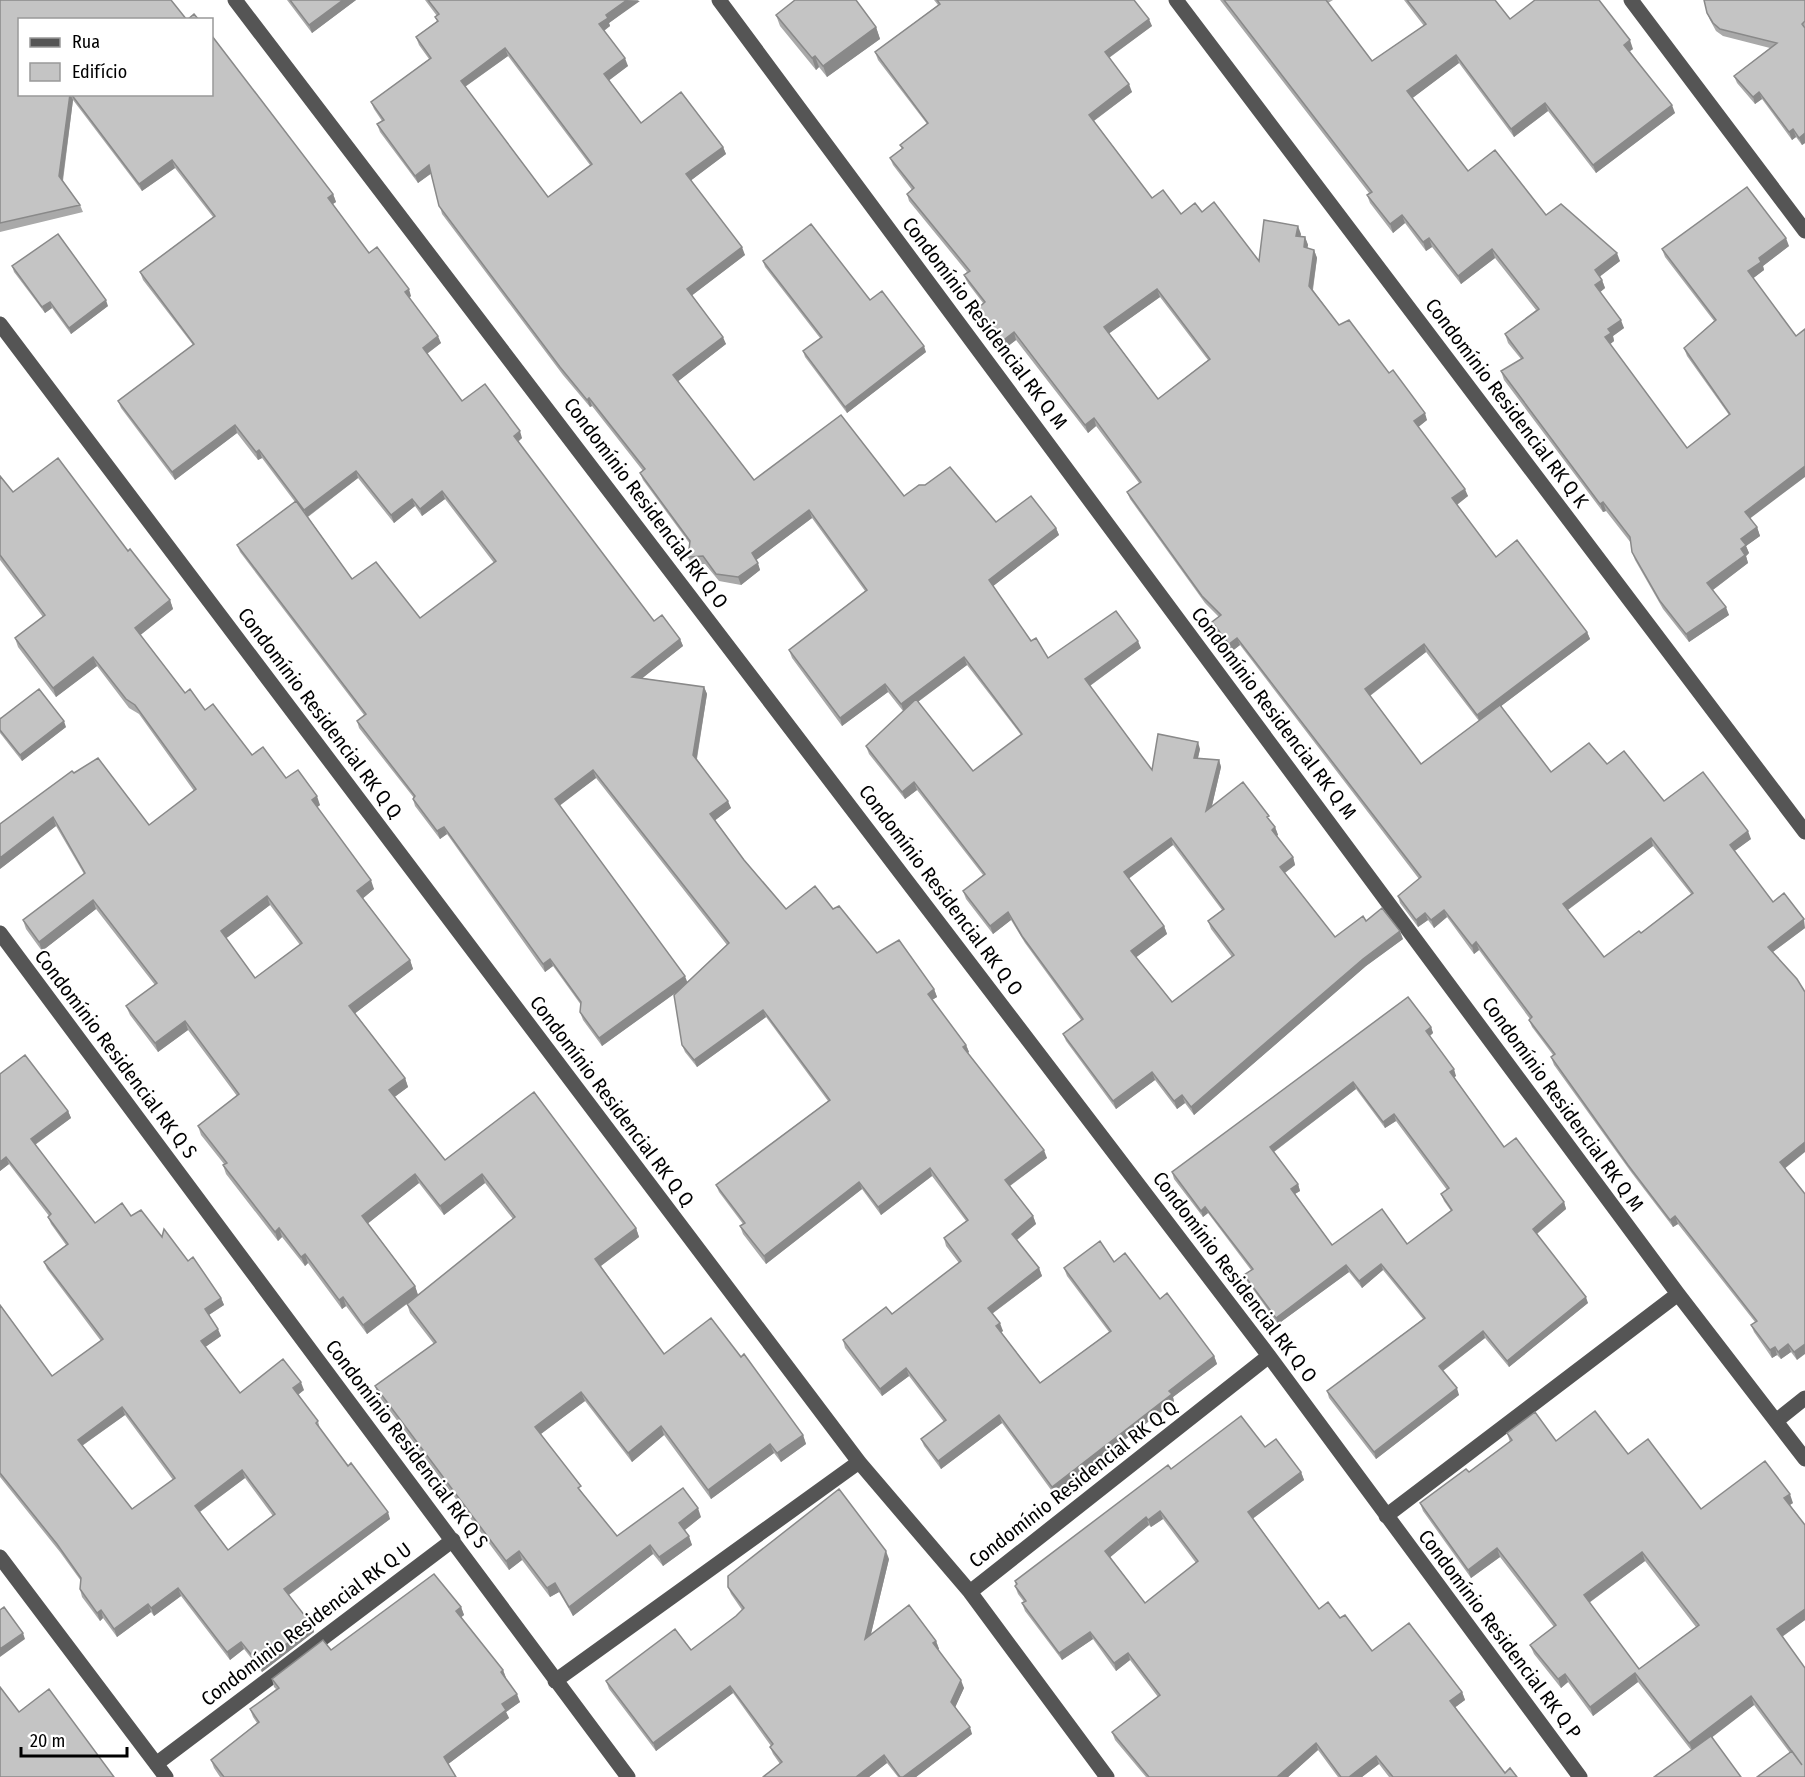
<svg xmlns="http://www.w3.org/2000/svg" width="1805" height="1777" viewBox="0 0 1805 1777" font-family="'Fira Sans Condensed',sans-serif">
  <rect width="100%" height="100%" fill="#fff"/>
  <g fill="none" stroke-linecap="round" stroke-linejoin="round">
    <path stroke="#555" stroke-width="15" d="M235,0l1034,1356 311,421
      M719,0l959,1294 127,165
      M1176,0l629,832
      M1631,0l174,231
      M0,324l859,1138 111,130 137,185
      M0,933l628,844
      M1776,1421l29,-23
      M1386,1516l292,-222
      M0,1557l166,220
      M970,1592l299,-236
      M555,1681l304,-219
      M156,1764l297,-224"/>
  </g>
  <path fill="#a9a9a9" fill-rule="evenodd" d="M0,0l20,94h192l121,100 3,8 -4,2 37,49 42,43 -2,2 32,45 -14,11 35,47 60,37 -4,4 136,179 26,18 3,7 -41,32 62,9 3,7 -10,65 34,49 -16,12 29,40 42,49h47l44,44 57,36 3,8 -5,3 34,45 3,7 -1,1 79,105 -37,28 23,30 3,8 -19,16 22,28 3,8 -50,38 11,17 -2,1 39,51 69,-51 -42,-56 -3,-8 50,-6 46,37 54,57 3,8 -44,33 1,5 -120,92 -52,-71 -61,46 -17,-23 -3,-7 23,-17 -35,-46 -27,20 -37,-48 -2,-8 49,-26 67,-51 -13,-17 -2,-8 22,-17 -34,-45 -51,39 -19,-26 -96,75 -23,-30 -3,-8 3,-2 -24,-32 -3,-7 112,-84 -62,-84 -69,50 -12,-15 -3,-7 -7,-52 -73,53 -19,-26 -3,-8 1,-7 -28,-39 -8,6 -98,-138 -7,5 -25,-33 -2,-7 1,-1 -55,-70 -2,-7 7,-6 -124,-163 -3,-7 58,-43 -33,-44 -4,2 -21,-27 -62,47 -54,-72 -3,-7 75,-56 -50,-65 -3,-8 73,-55 -38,-49 -33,23 -69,-91 -10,81 17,24 3,7 -83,20zM358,478l36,45 21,-17 7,10 23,-17 49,64 -74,55 -68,-39 -44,-62zM596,778l131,167 -40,37 -128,-177z
    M287,0h69l-44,33z
    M425,0h214l-30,23 1,3 -6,5 24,35 -19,14 32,43 82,24 3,7 -35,26 54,75 -53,40 34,49 -48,37 76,99 150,16 92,26 60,6 3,7 -66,51 38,55 17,17 93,-10 -51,38 62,84 48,-21 -2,9 21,2 2,7 -9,39 60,17 3,4 3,8 -1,1 16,21 2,8 -10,8 50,64 31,-16 37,18 -37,27 -172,149 -9,-12 -8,6 -22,-29 -39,29 -50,-68 -3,-7 18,-14 -56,-77 -14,-23 -18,14 -27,-35 -3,-8 20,-16 -66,-85 -12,9 -36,-45 -3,-8 37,-35 -15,-19 -46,34 -50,-68 -3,-8 76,-59 -53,-73 -56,42 4,10 -19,15 -22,-4 -14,-17h-14l-3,-7 2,-13 -47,-64 -3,-7 3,-2 -51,-65 -2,1 -27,-32 -121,-161 -11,-41 -13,10 -38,-51 -3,-8 5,-3 -8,-12 -3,-7 58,-43 -10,-14 -3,-8 21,-16 -2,-4 2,-1zM508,56l82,109 -42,32 -83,-110zM967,665l54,70 -48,36 -55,-69zM1173,845l49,65 -14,11 3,8 21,28 -60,45 -36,-45 31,-23 -3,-8 -35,-48z
    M934,0h200l18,26 -43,32 23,34 -38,29 58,77 29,16 21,-2 57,49 42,-27 -1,3h5l3,8 -1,3 7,2 3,8 -4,32 26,35 50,48 38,47 -9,7 50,69 -11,9 39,52 91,75 3,7 -89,67 50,66 56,-8 57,37 87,38 -17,12 39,51 32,26 -32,24 12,216 12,192 -6,-8 -10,7 -4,-4 -5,3 -18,-26 -3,-7 4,-3 -77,-98 -5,3 -42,-55 -77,-107 -3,-8 2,-2 -21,-28 -3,-7 1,-1 -51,-69 -5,4 -27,-37 -13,11 -6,-8 -10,7 -18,-24 -2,-7 21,-17 -179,-234 -9,7 -16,-22 -3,-8 7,-5 -14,-14 -75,-104 -3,-7 12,-9 -43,-57 -8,7 -72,-93 -17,13 -25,-31 -2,-8 11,-11 -16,-21 -3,-7 3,-3 -58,-71 -2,-7 5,-4 -19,-25 -3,-7 12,-9 -2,-4 27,-21 -49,-64 -3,-8 63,-47zM1160,297l48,63 -50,39 -49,-66zM1426,652l53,69 -58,43 -51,-68zM1653,846l38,48 -50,39 -37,24 -36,-47z
    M1220,0h113l-5,3 44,58 52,-35 -20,-26h91l15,19 123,30 -3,2 45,62 -79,60 -48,-62 -34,26 -55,-74 -47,35 56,73 78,44 74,46 -20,15 2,4 3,8 -5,4 24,36 -11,8 1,5 -4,3 77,104 42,-33 -42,-59 -3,-8 30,-27 -49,-64 -3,-8 127,-3 -26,20 1,4 -11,8 -3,241 7,8 3,9 -14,10 3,7 -3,3 2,7 -35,27 16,25 -40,27 -26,-33 -28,-49 -3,-8 -1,-9 -25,-32 -3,1 -99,-132 -3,-9 20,-12 -13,-16 -3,-9 31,-24 -41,-52 -34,26 -29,-37 -6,4 -21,-28 -12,10 -23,-30 -3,-8 2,-2z
    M1805,0v143l-3,2 -6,-8 -4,3 -30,-41 -7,5 -18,-21 -3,-7 36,-28 -47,-12 -7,-5 -6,-11 -3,-7z
    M776,15l100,12 4,12 -53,38 -8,-10 -3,3 -36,-44z
    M763,261l107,39 56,52 -79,61 -42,-56 -2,-6 17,-13 -55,-71z
    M12,266l96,40 -37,28 -19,-26 -7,5 -31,-41z
    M0,476l13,16 115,59 42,49 3,9 -33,26 45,58 20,17 47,45 34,23 34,27 -3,2 57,82 -11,9 47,62 3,9 -58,44 50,65 3,9 -14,10 51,63 191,68 3,9 -38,29 63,88 77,3 62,78 3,9 -25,18 -7,-9 -63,46 -47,-64 -32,27 -47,-61 -44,33 43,61 33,41 84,-19 -16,13 7,15 -29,21 -10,-12 -80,62 -14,-24 -9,5 -28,-37 -13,10 -131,-175 -3,-9 59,-42 -24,-31 -3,-9 -40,30 -21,-28 -4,3 -34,-46 -3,3 -23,-29 -4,4 -52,-67 -3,-9 1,-1 -23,-29 -3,-9 39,-30 -49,-66 -30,22 -28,-37 -4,-9 29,-21 -59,-76 -54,42 -16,-22 -3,-9 61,-46 -28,-48 -56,43 74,-96 75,52 45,-34 -55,-77 -10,-6 -32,-42 -41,31 -38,-50 -3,-9 28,-21 -43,-57zM270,905l30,40 -45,33 -29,-40zM419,1183l25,32 41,-32 28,36 -95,76 -3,-9 -47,-63z
    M0,717l1,2 65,8 -44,34 -22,-28z
    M1431,1027l2,6 -3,3 26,40 -2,1 50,70 60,55 2,7 -29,25 51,69 -79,64 -24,-29 -42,33 16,24 -83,64 -47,-61 -2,-7 96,-72 -40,-49 -21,18 -13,-16 -71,52 -31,-43 -3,-6 7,-5 -43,-57 -5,4 -29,-38 -2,-7zM1356,1089l29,39 11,-7 51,69 -6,4 3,7 7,10 -44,33 -75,1 -37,-51 5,-3 -2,-7 -24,-32z
    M0,1074l68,37 3,7 -36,27 60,78 36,-7 31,21 26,24 33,37 3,7 -15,10 12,21 -16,11 35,46 64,-3 -6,5 20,26 2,8 70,90 -101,76 23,30 2,7 -52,40 -18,-23 -14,11 -49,-64 -27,20 -3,-4 -34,25 -14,-19 -3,3 -18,-24 -2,-8 1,-8 -21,-29 -60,-75v-172l52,71 49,-35 -54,-72 -3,-7 22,-17 -15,-21 -3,-7 1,-1 -40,-52 -9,7zM125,1415l48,65 -41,29 -50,-63zM245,1478l28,38 -45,34 -28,-38z
    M1507,1433l49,8 72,13 73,55 92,-6 -3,2 15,20v95l-23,17 23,140 -15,-24 -36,-48 -63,45 -53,-68 -45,34 -25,-34 -7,6 -27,-34 -4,-9 24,-18 -54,-70 -29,21 -48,-67 -3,-8 49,-31 41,-30zM1645,1561l51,66 -57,42 -50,-66z
    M1265,1447l36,25 3,8 -51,38 66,91 21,9 32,33 90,41 3,8 -10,7 50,66 12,4h-128l-10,-13 -17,13h-24l-20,-27 -30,27h-142l-31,-37 -3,-8 46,-35 -28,-37 -14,11 -23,-32 -31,21 -37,-49 -3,-8 2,-1 -6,-8 -3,-8 1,-1 -1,-4 156,-112zM1163,1519l33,44 -51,40 -35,-46 39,-32 2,2z
    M889,1559l-18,75 65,7 3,8 -2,1 27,38 -9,19 17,27 -56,43h-18l-11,-14 -18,14h-106l17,-13 -7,-10 -3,-7 1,-1 -38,-53 -77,58 -47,-62 -3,-8 85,-31 45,-34 6,-6 -11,-16 -3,-7z
    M461,1607l3,8 -3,2 42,53 3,8v1l14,23 -14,10 3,6 -61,46 8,13h-236l-6,-9 -3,-8 46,-37 -4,-6 -3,-8 26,-20 -2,-2 -2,-8 59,-29z"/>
  <path fill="#898989" d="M343,0h13l-44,33 -3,-8z
    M627,0l13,1 -31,22 1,3 -8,6 -3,-8 7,-9z
    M1149,19l3,7 -45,33 -2,-7z
    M876,27l4,12 -53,38 -4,-11z
    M1630,40l3,9 -6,4 -3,-8z
    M505,48l3,8 -45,32 -2,-7z
    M1456,55l3,8 -49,37 -3,-9z
    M815,56l4,11 -3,3 -4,-12z
    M625,58l3,8 -21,16 -3,-8z
    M1129,84l3,8 -40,30 -3,-7z
    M1759,92l3,7 -7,5 -2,-7z
    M70,94l3,6 -11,84 -3,-8z
    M1545,103l3,8 -34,26 -3,-8z
    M1672,105l3,8 -79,60 -3,-8z
    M1793,129l3,8 -4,3 -3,-8z
    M1805,133v10l-3,2 -3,-7z
    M723,147l3,7 -37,28 -3,-8z
    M172,160l3,8 -33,23 -3,-7z
    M429,165l3,8 -14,10 -3,-7z
    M333,194l3,8 -6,4 -2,-8z
    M1402,215l3,8 -12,10 -3,-9z
    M1298,226l3,8 -2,10 -3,-8z
    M1305,237l3,8 -2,10 -2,-8z
    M1429,238l3,9 -6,4 -3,-9z
    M1786,238l3,8 -26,20 1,4 -13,10 -3,-9 11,-13z
    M742,247l3,8 -55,42 -3,-8z
    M1492,249l3,9 -34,26 -3,-8z
    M1314,250l3,8 -5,35 -3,-7z
    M1617,253l3,8 -22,17 -3,-8z
    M1602,280l3,8 -7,6 -3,-9z
    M409,289l2,7 -4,3 -2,-7z
    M1157,289l3,8 -53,38 -3,-8z
    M106,300l2,6 -37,28 -2,-6z
    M50,302l2,6 -7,5 -3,-6z
    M1621,320l3,8 -11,8 1,5 -6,5 -3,-9 3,-8z
    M1014,332l2,8 -17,13 -3,-7z
    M438,336l3,7 -16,12 -2,-7z
    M723,337l3,7 -50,39 -3,-8z
    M924,346l2,6 -79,61 -2,-6z
    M589,398l3,8 -2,1 -3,-7z
    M1425,413l2,7 -11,9 -2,-8z
    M1094,418l2,8 -8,7 -3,-8z
    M235,425l2,8 -62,47 -3,-8z
    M520,431l2,7 -6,5 -2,-7z
    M259,450l3,8 -4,2 -2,-8z
    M1805,466v11l-57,43 -3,-8z
    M356,471l2,7 -51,39 -3,-7z
    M1465,489l3,7 -13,10 -3,-8z
    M442,491l3,8 -23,17 -2,-7z
    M412,499l3,7 -21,17 -3,-8z
    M1603,502l3,9 -3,1 -3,-8z
    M809,510l3,8 -57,43 -3,-8z
    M1757,527l3,9 -14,10 3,7 -3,3 2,7 -38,29 -3,-9 34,-34v-10z
    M1056,528l3,7 -67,52 -3,-7z
    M758,563l2,7 -19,15 -3,-8z
    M170,600l3,9 -35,28 -3,-9z
    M1726,607l3,8 -40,27 -3,-8z
    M1587,632l3,7 -110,83 -3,-7z
    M1237,638l3,7 -9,7 -2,-8z
    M680,639l3,7 -48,38 -3,-7z
    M1138,641l3,7 -53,39 -3,-8z
    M1424,644l2,8 -58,45 -3,-8z
    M93,657l4,9 -41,31 -3,-9z
    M964,657l3,8 -63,47 -3,-8z
    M885,684l3,8 -46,34 -2,-8z
    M704,687l3,7 -11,68 -3,-7z
    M64,721l2,6 -44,34 -2,-6z
    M1198,742l2,7 -4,17 -2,-8z
    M1219,760l2,7 -12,51 -3,-7z
    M593,770l3,8 -38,29 -3,-8z
    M914,782l3,8 -12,9 -3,-7z
    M317,796l3,9 -5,4 -3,-9z
    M728,801l3,7 -18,14 -3,-8z
    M53,817l3,9 -56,43v-11z
    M444,827l3,7 -7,5 -3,-8z
    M1275,827l3,8 -3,2 -3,-7z
    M1748,831l3,8 -19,14 -2,-8z
    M1171,838l2,7 -46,35 -3,-8z
    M1651,838l2,8 -87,65 -3,-7z
    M1293,857l2,8 -12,9 -3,-7z
    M371,880l3,9 -13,11 -4,-9z
    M267,896l3,9 -46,35 -3,-9z
    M93,900l3,9 -54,42 -3,-9z
    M1444,910l3,7 -13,11 -3,-8z
    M1008,912l3,8 -18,14 -3,-8z
    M1425,913l3,7 -10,7 -2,-7z
    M1804,919l1,9 -35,26 -2,-7z
    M1164,926l3,8 -33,25 -3,-8z
    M1400,931l3,8 -37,27 -172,149 -3,-8 172,-148z
    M1476,942l3,8 -5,4 -2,-8z
    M550,959l3,7 -8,6 -2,-8z
    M410,960l3,9 -60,46 -4,-9z
    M685,976l3,8 -86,62 -3,-8z
    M934,989l3,8 -7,4 -2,-7z
    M763,1010l3,7 -69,50 -3,-7z
    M185,1021l3,9 -30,22 -3,-9z
    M1431,1027l2,6 -5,4 -2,-6z
    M966,1045l3,7 -3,2 -3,-7z
    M1454,1069l2,7 -4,3 -2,-7z
    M1152,1072l3,8 -39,29 -3,-8z
    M405,1078l3,9 -16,12 -3,-9z
    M1353,1082l3,7 -84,64 -2,-6z
    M1182,1095l3,8 -8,6 -3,-8z
    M68,1111l3,7 -38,28 -2,-7z
    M1394,1114l2,7 -11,7 -2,-6z
    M1805,1142v10l-22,18 -3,-8z
    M1044,1150l3,8 -39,29 -3,-7z
    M6,1157l3,7 -9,7v-9z
    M930,1168l2,8 -51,39 -3,-8z
    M415,1174l4,9 -53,42 -4,-9z
    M482,1174l3,9 -41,32 -4,-9z
    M859,1182l3,7 -96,75 -2,-8z
    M1298,1184l2,7 -7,4 -2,-6z
    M1564,1202l2,7 -31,26 -2,-6z
    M1205,1207l3,6 -5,4 -2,-6z
    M1033,1216l3,8 -21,17 -3,-7z
    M1675,1216l3,8 -5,3 -3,-7z
    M279,1228l3,9 -4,4 -3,-9z
    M636,1228l3,9 -41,31 -3,-9z
    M305,1254l3,9 -3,3 -4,-9z
    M1381,1264l2,6 -21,18 -3,-7z
    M1346,1265l3,7 -71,52 -2,-6z
    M1039,1268l3,8 -52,39 -2,-7z
    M415,1286l3,9 -51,39 -4,-9z
    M343,1297l3,9 -4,3 -3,-9z
    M1586,1297l2,6 -79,64 -2,-6z
    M221,1298l3,7 -17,11 -2,-7z
    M1000,1323l3,8 -4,3 -3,-8z
    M218,1329l3,7 -17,12 -3,-7z
    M1483,1331l2,7 -44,34 -2,-6z
    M1788,1344l3,8 -10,7 -3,-7z
    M1805,1344v10l-8,6 -3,-8z
    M1775,1347l2,8 -5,3 -2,-8z
    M1214,1356l3,8 -44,33 1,5 -120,92 -2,-7 117,-96z
    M906,1368l3,8 -27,20 -2,-7z
    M301,1382l3,8 -8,6 -3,-8z
    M1457,1388l2,7 -83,64 -2,-7z
    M581,1392l4,9 -47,35 -3,-9z
    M122,1407l3,8 -45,32 -2,-7z
    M999,1415l3,8 -61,46 -3,-8z
    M661,1426l3,9 -32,27 -4,-9z
    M803,1435l3,9 -25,18 -4,-9z
    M770,1444l4,9 -63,46 -3,-9z
    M242,1470l3,8 -47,35 -3,-7z
    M1301,1472l3,8 -53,40 -3,-8z
    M1790,1494l3,9 -5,3 -4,-8z
    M698,1508l3,9 -19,15 -3,-9z
    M1160,1511l3,8 -12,8 -3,-7z
    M388,1512l2,7 -103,77 -3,-7z
    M1146,1517l3,8 -41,34 -3,-8z
    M689,1536l3,9 -29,21 -4,-9z
    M650,1545l3,9 -80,62 -4,-9z
    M1497,1548l3,9 -29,21 -3,-8z
    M519,1551l3,9 -13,10 -3,-9z
    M886,1551l3,8 -21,87 -3,-7z
    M1642,1552l3,9 -58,43 -3,-9z
    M555,1583l4,9 -9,5 -3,-9z
    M178,1588l3,8 -27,20 -3,-8z
    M148,1604l3,8 -34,25 -3,-8z
    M461,1607l3,8 -5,4 -3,-8z
    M1805,1609v11l-25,18 -3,-9z
    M101,1610l2,8 -3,3 -3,-8z
    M312,1625l2,7 -52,40 -3,-8z
    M1090,1632l3,7 -31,21 -3,-7z
    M23,1633l2,6 -25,18v-8z
    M936,1641l3,8 -3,2 -3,-8z
    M241,1642l3,7 -14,11 -3,-8z
    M1128,1653l2,7 -14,11 -2,-8z
    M503,1670l3,8 -2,2 -3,-8z
    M1635,1673l3,9 -45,34 -3,-9z
    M1565,1674l3,8 -7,6 -3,-9z
    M961,1680l3,8 -10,22 -3,-8z
    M730,1686l3,7 -77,58 -3,-8z
    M1462,1692l3,8 -12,9 -3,-8z
    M517,1694l3,8 -14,10 3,6 -62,47 -3,-8 58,-53z
    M1751,1696l3,9 -61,47 -4,-9z
    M970,1727l2,7 -56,43h-13z
    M1316,1743l2,7 -30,27h-11z
    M884,1755l3,8 -18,14h-13z
    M1376,1756l3,8 -17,13h-13z"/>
  <path fill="#c4c4c4" stroke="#898989" stroke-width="1.5" fill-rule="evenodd" d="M0,0h171l16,20h-167v74h50l-11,82 21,29 -80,18z
    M290,0h53l-34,25z
    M428,0h199l-21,15 2,3 -9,6 26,34 -21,16 37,49 40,-31 42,55 -37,27 56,73 -55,42 36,48 -50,38 81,105 87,-65 63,81 15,-11h6l25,-18 46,55 35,-26 25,32 -67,52 42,61 5,-3 12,20 68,-47 22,30 -53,38 67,91 6,-36 40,8 -4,16 25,2 -13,51 37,-29 26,34 -2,1 8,10 -3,3 21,27 -13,10 55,70 28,-21 3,5 16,-13 18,23 -37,28 -172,148 -9,-12 -8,6 -22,-29 -39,29 -50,-67 20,-15 -61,-83 -14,-24 -18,14 -27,-35 22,-17 -71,-92 -12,10 -36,-46 50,-47 57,72 49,-37 -58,-77 -63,47 -16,-20 -45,34 -51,-68 78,-60 -58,-80 -57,43 6,10 -20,14 -22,-3 -13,-18 -15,1 2,-16 -50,-68 5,-4 -56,-71 -2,2 -27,-33 -121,-161 -10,-41 -14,11 -38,-52 7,-4 -13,-18 60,-44 -15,-21 22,-16 -3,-4 4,-3zM505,48l87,116 -44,33 -87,-116zM1171,838l53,71 -16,12 26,34 -62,47 -41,-51 33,-25 -40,-54z
    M795,0h61l20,27 -53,39 -8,-10 -3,2 -36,-43z
    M937,0h197l15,19 -44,33 24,32 -40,31 63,83 11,-8 18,24 14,-11 7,9 12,-10 45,59 5,-41 34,6 -2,10 9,1 -1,10 10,3 -5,36 30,39 10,-5 40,53 4,-3 32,43 -11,8 51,68 -13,9 44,59 21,-17 70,92 -110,83 -53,-71 -59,45 56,75 79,-59 51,67 38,-29 18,21 17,-13 40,50 39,-29 45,59 -18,14 43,57 11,-9 20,26 -36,28 29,32 8,13v150l-25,20 25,32v150l-11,8 -6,-8 -10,8 -3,-5 -5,3 -19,-25 6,-4 -82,-105 -5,4 -42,-55 -77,-108 4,-3 -26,-34 3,-3 -56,-75 -4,4 -28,-36 -13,10 -6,-7 -9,7 -18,-24 23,-19 -184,-239 -8,6 -17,-22 9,-7 -19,-19 -75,-104 14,-10 -47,-64 -9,7 -71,-93 -18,14 -24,-32 13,-12 -21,-27 6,-4 -63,-77 7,-6 -24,-30 13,-10 -3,-3 28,-22 -53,-71 65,-48zM1157,289l53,70 -52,40 -54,-72zM1651,838l42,55 -52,40 -2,-2 -35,26 -41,-53z
    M1224,0h102l46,61 54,-37 -19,-24h88l15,19 25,-19h64l31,40 -6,5 48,60 -79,60 -48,-62 -34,26 -55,-74 -49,36 61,80 27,-21 51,65 15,-11 56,49 -22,17 7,10 -7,5 26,35 -13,9 3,4 -6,4 82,111 43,-34 -46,-66 32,-28 -54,-71 85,-62 39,51 -27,20 2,4 -13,9 48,65 9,-7v137l-60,46 12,15 -16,12 5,6 -5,4 4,6 -38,28 19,24 -40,27 -26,-33 -28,-49 -2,-15 -27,-35 -3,2 -99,-133 22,-13 -18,-24 34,-25 -47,-60 -34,27 -29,-38 -6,4 -21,-27 -12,9 -23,-29 5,-3z
    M1704,0h101v21l-3,3 3,4v105l-6,5 -6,-9 -4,3 -30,-40 -6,5 -19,-21 43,-33 -57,-14 -7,-6 -6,-10z
    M194,14l5,6h-12z
    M212,36l121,158 -5,4 41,55 8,-6 32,42 -4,3 33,44 -15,12 39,53 23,-17 35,47 -6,5 96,127 44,58 8,-6 18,24 -48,38 72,10 -11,68 35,46 -18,13 34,46 42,49 29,-23 18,23 6,-3 38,47 22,-13 35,49 -6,5 38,51 -3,2 81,103 -39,30 28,36 -21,18 27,34 -51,40 12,15 -4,3 44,57 71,-52 -47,-63 36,-27 14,21 11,-9 35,46 7,-6 47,63 -45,35 3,3 -120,93 -53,-72 -61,46 -17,-22 25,-19 -40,-52 -26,21 -37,-49 43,-33 6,7 69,-53 -17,-23 24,-18 -38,-52 -52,39 -19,-25 -95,74 -24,-30 5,-3 -29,-38 114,-85 -67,-90 -69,50 -12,-15 -8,-50 55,-52 -136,-173 -38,29 130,177 -86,62 -19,-26 1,-10 -31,-43 -7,5 -99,-137 -7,4 -24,-32 2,-3 -58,-75 9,-7 -129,-169 59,-44 56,78 24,-17 44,56 76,-57 -54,-70 -22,18 -8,-10 -21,16 -35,-44 -52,39 -45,-60 -3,2 -21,-27 -63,47 -54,-71 76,-57 -54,-72 75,-56 -43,-56 -33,24 -68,-90h141z
    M811,224l59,76 12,-9 42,55 -79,61 -42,-56 19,-14 -59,-76z
    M58,234l48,66 -37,28 -19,-26 -8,5 -30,-41z
    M58,458l70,93 2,-2 40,51 -35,28 50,65 5,-4 15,21 8,-6 39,51 11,-8 23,31 12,-8 19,26 -5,4 59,80 -14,11 53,69 -61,46 56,72 -16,12 56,70 89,-68 102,136 -41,31 69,95 47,-36 30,39 3,-3 59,81 -26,18 -7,-9 -62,46 -47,-64 -33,27 -47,-61 -46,35 46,59 -3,2 39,48 66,-48 15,20 -19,15 10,13 -30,21 -9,-12 -81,62 -14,-24 -8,5 -28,-37 -13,10 -131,-175 61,-44 -29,-38 108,-87 -33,-43 -42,32 -25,-32 -53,42 53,70 -52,39 -20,-28 -4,3 -34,-46 -4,3 -22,-29 -4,4 -52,-67 4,-2 -29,-37 41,-32 -54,-73 -30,22 -29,-37 31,-23 -64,-83 -54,42 -16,-22 62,-47 -32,-56 -53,41v-34l72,-53 2,2 24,-15 51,67 47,-36 -61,-84 -9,-6 -33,-42 -40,31 -38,-50 30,-23 -45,-60v-79l13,16zM267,896l35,47 -47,35 -34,-47z
    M39,689l25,32 -44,34 -20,-25v-11z
    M1408,997l23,30 -5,4 28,38 -4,3 54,75 12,-9 48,64 -31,27 53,68 -79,64 -24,-30 -44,35 18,22 -83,64 -47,-61 98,-73 -44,-54 -22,17 -13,-16 -70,53 -32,-43 9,-6 -48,-62 -4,4 -29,-39zM1353,1082l30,40 11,-8 55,74 -8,6 11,16 -45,34 -25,-35 -50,36 -41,-56 7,-5 -28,-37z
    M25,1055l43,56 -37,28 64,84 27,-20 9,13 10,-6 21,27 2,-8 24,32 5,-4 28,41 -16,11 13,20 -17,12 39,52 43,-34 18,23 -8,6 25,33 -2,2 32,43 3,-3 37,49 -104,77 28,36 -53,39 -18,-22 -14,10 -49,-64 -27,20 -3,-4 -34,25 -13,-19 -4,3 -17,-24 1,-11 -24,-34 -57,-71v-168l52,71 51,-37 -59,-77 24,-18 -20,-27 3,-3 -45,-57 -6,5v-88zM122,1407l53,71 -43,31 -54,-69zM242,1470l33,44 -47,36 -33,-44z
    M1595,1411l33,43 20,-15 53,70 64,-48 25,33 -6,4 21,27v84l-28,20 28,39v109h-48l35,-26 10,14 -51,-69 -62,47 -54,-70 -45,34 -25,-33 -7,5 -28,-34 26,-20 -59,-77 -29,22 -48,-67 46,-34 3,3 43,-32 -5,-7 28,-21 21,29zM1642,1552l57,73 -60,44 -55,-74z
    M1241,1416l24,31 11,-8 25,33 -53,40 71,97 9,-7 12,16 5,-3 27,36 37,-28 53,69 -12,9 55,72 5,-5 7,9h-124l-17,-21 -27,21h-8l-25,-34 -39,34h-128l-37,-45 48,-37 -32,-42 -14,10 -24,-31 -31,21 -37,-50 4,-2 -11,-15 2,-2 -2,-3 153,-116 3,4zM1160,1511l38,50 -53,42 -40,-52 41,-34 2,3z
    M839,1489l47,62 -21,88 44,-34 27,36 -3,2 28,37 -10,22 19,25 -67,50h-3l-16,-22 -28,22h-93l19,-15 -12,-15 3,-3 -43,-58 -77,57 -47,-62 69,-52 16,21 45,-34 8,-8 -16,-21v-11z
    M434,1574l27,33 -5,4 47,59 -2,2 16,22 -15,10 4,6 -62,47 12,20h-232l-13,-17 48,-38 -9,-13 29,-21 -7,-9 51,-39 8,10z
    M4,1607l19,26 -23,16v-39z
    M0,1687l19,25 30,-23 65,88h-114z
    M1711,1736l30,41h-87z"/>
  <g text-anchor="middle" stroke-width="4.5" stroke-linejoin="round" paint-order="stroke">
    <g font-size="20" fill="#000" stroke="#fff">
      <text transform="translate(985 323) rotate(53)" y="7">Condomínio Residencial RK Q M</text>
      <text transform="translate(1507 403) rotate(53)" y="7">Condomínio Residencial RK Q K</text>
      <text transform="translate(646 503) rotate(53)" y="7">Condomínio Residencial RK Q O</text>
      <text transform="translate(320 713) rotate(53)" y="7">Condomínio Residencial RK Q Q</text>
      <text transform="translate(1274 713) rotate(53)" y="7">Condomínio Residencial RK Q M</text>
      <text transform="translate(941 890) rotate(53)" y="7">Condomínio Residencial RK Q O</text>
      <text transform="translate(116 1054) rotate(53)" y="7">Condomínio Residencial RK Q S</text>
      <text transform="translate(612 1101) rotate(53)" y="7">Condomínio Residencial RK Q Q</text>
      <text transform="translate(1563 1104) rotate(54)" y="7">Condomínio Residencial RK Q M</text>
      <text transform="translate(1235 1277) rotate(53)" y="7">Condomínio Residencial RK Q O</text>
      <text transform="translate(407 1444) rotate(53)" y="7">Condomínio Residencial RK Q S</text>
      <text transform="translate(1073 1484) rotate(-38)" y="7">Condomínio Residencial RK Q Q</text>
      <text transform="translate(306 1624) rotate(-37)" y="7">Condomínio Residencial RK Q U</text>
      <text transform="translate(1500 1634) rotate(53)" y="7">Condomínio Residencial RK Q P</text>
    </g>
  </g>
  <rect x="18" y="18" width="195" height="78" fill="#ffffff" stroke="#999999" stroke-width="1.5"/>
  <rect x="30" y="38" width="30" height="9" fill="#555555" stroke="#999999" stroke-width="1.5"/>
  <text x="72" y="48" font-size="18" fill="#000000">Rua</text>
  <rect x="30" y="63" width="30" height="18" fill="#c4c4c4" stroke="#999999" stroke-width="1.5"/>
  <text x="72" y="78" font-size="18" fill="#000000">Edifício</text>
  <path d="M21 1747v9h106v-9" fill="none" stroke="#000000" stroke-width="3"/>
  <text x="30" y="1747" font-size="18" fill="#000000" stroke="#ffffff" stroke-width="4.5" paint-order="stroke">20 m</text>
</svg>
